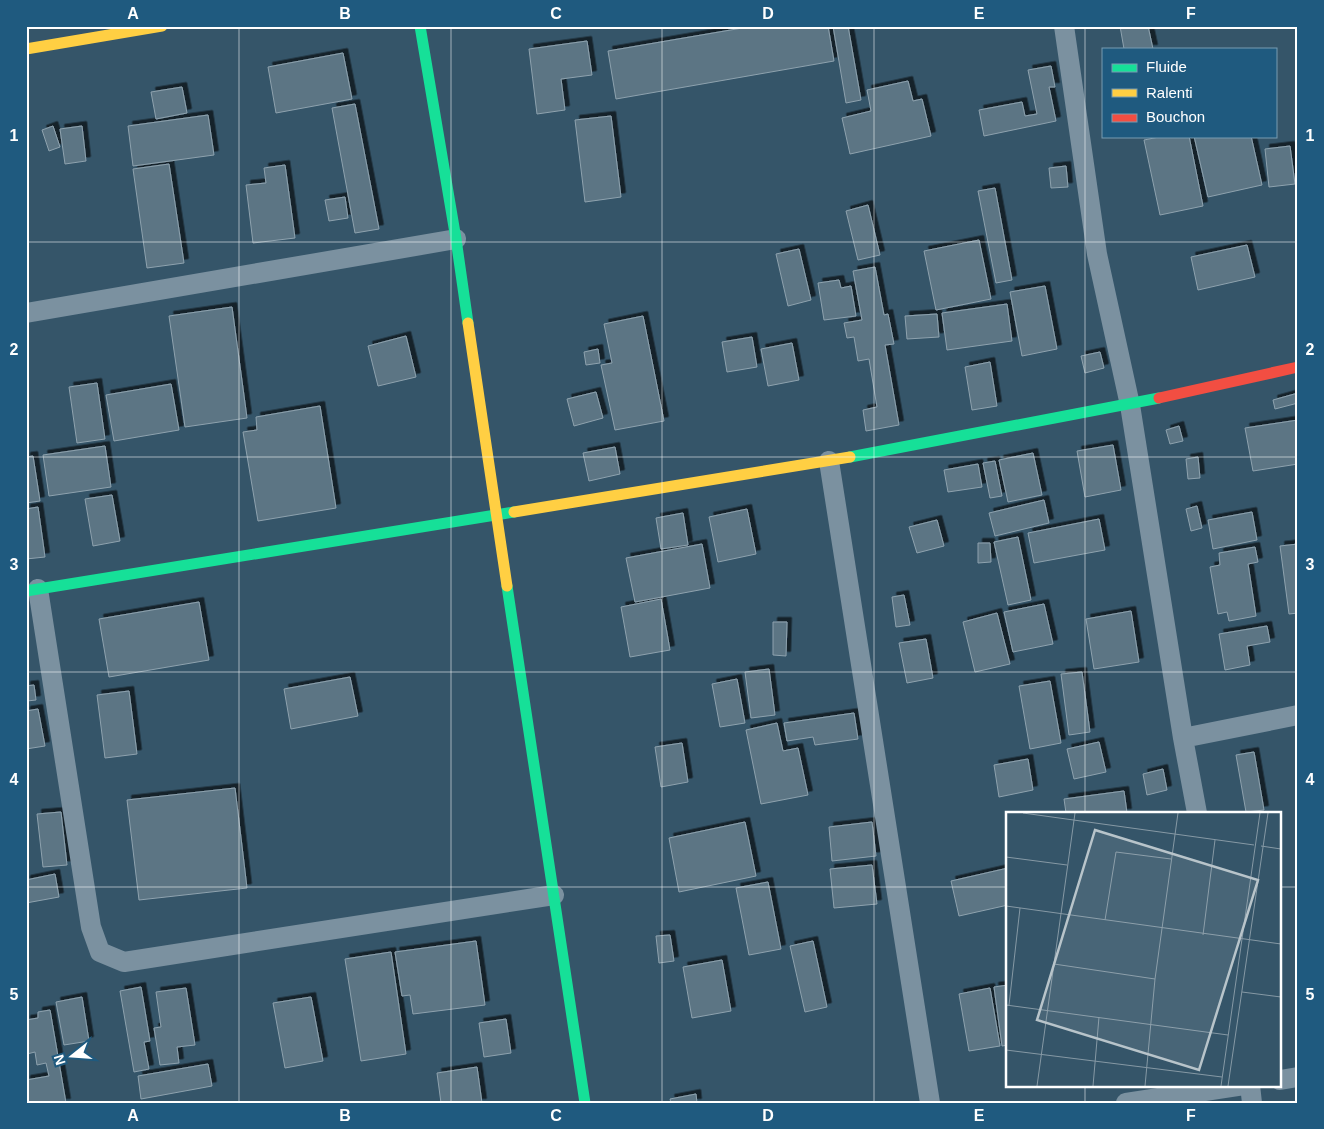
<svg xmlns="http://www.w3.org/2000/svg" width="1324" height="1129" viewBox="0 0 1324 1129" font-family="Helvetica,sans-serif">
  <defs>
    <filter id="shadow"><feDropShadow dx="4.5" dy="-4.5" stdDeviation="0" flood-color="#0009"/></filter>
  </defs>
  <rect width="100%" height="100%" fill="#355569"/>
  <path fill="#5c7584" stroke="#8ea2ae" filter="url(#shadow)" d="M754,26h74l6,35 -218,38 -8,-48z
    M833,26h15l13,74 -15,3z
    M1120,26h28l5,23h-29z
    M587,41l5,34 -31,4 4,31 -28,4 -8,-65z
    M343,53l9,46 -76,14 -8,-46z
    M1051,66l4,21h-6l7,34 -72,15 -5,-26 43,-8 3,14 12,-2 -9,-44z
    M908,81l5,20 9,-2 9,37 -81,18 -8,-36 29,-7 -4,-21z
    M182,87l5,26 -31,6 -5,-27z
    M355,104l24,125 -24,4 -23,-125z
    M208,115l6,40 -81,11 -5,-40z
    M611,116l10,81 -36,5 -10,-82z
    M53,126l7,21 -11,4 -7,-21z
    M82,126l4,35 -21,3 -5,-35z
    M1164,136h25l14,70 -43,9 -16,-75z
    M1194,136h57l11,49 -54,12z
    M1290,146l5,38 -26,3 -4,-38z
    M169,164l15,99 -37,5 -14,-99z
    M285,165l10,73 -42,5 -7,-58 20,-2 -2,-15z
    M1066,166l2,21 -17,1 -2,-20z
    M995,188l17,92 -16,3 -18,-92z
    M345,197l3,21 -19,3 -4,-21z
    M868,205l12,50 -22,5 -12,-49z
    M979,240l12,59 -55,11 -12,-59z
    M1247,245l8,32 -57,13 -7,-33z
    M799,249l12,51 -23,6 -12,-52z
    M875,267l9,48 4,-1 6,30 -9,1 14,80 -33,6 -3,-21 14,-3 -8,-48 -11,2 -4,-24 -7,1 -3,-15 18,-3 -9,-49z
    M839,280l2,8 10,-2 5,30 -32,4 -6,-37z
    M1045,286l12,63 -35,7 -12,-64z
    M1007,304l5,37 -65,9 -5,-37z
    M232,307l15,111 -62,9 -16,-111z
    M937,314l2,23 -32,2 -2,-23z
    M643,316l21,105 -49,9 -14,-65 11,-2 -8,-39z
    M406,336l10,41 -38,9 -10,-40z
    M752,337l5,30 -30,5 -5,-30z
    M792,343l7,37 -31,6 -7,-37z
    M598,349l2,14 -14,2 -2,-13z
    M1100,352l4,16 -19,5 -4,-17z
    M990,362l7,44 -25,4 -7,-43z
    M97,383l8,56 -28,4 -8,-56z
    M171,384l8,46 -65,11 -8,-46z
    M596,392l7,26 -29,8 -7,-27z
    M1298,393v10l-23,6 -2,-9z
    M320,406l16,102 -78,13 -15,-89 14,-2 -1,-13z
    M1298,420v44l-45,7 -8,-43z
    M1179,426l4,15 -13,3 -4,-14z
    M1113,445l8,45 -36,7 -8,-46z
    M105,446l6,41 -62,9 -6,-41z
    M615,447l5,27 -31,7 -6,-28z
    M1033,453l9,42 -34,7 -9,-42z
    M33,456l7,45 -14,2v-46z
    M1198,457l2,21 -12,1 -2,-20z
    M995,461l7,35 -12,2 -7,-35z
    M978,464l4,23 -34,5 -4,-22z
    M112,495l8,46 -27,5 -8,-47z
    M1044,500l5,23 -54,13 -6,-23z
    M1197,506l5,22 -11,3 -5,-22z
    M38,507l7,50 -19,2v-50z
    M747,509l9,45 -38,8 -9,-45z
    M1252,512l5,28 -44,9 -5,-29z
    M683,513l5,32 -27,4 -5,-31z
    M1099,519l6,31 -71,13 -6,-30z
    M937,520l7,26 -27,7 -8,-26z
    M1018,537l13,63 -23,5 -14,-63z
    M978,543h12l1,19 -13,1z
    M702,544l8,44 -75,14 -9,-44z
    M1298,544v69l-9,1 -9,-68z
    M1255,547l3,15 -10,2 8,52 -27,5 -2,-9 -9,2 -8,-47 10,-2 -1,-12z
    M904,595l6,30 -14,2 -4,-30z
    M661,599l9,51 -40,7 -9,-50z
    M199,602l10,58 -100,17 -10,-58z
    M1044,604l9,40 -40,8 -9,-40z
    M1131,611l8,51 -45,7 -8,-50z
    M997,613l13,51 -35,8 -12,-50z
    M773,622h14l-1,34 -13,-1z
    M1267,626l3,16 -23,4 3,19 -25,5 -6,-36z
    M926,639l7,39 -26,5 -8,-40z
    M769,669l6,46 -24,3 -6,-46z
    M1082,672l8,60 -21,3 -8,-61z
    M350,677l8,39 -67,13 -7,-40z
    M737,679l8,44 -25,4 -8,-43z
    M1050,681l11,62 -31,6 -11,-63z
    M34,685l2,15 -9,1 -1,-15z
    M129,691l8,63 -32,4 -8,-63z
    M38,709l7,37 -19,3v-38z
    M854,713l4,26 -43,6 -2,-8 -26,4 -3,-18z
    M777,723l6,28 15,-3 10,47 -47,9 -15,-74z
    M1099,742l7,30 -32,7 -7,-30z
    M682,743l6,39 -27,5 -6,-40z
    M1254,752l10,58 -18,2 -10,-57z
    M1028,759l5,31 -34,7 -5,-32z
    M1163,769l4,21 -20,5 -4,-21z
    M235,788l12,100 -108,12 -12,-100z
    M1124,791l3,22h-61l-2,-14z
    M61,812l6,53 -24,2 -6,-53z
    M745,822l11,54 -77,16 -10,-54z
    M872,822l4,34 -44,5 -3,-34z
    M872,865l5,39 -43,4 -4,-39z
    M1008,868v37l-49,11 -8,-35z
    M55,874l4,23 -33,6v-23z
    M768,882l13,67 -32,6 -13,-67z
    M670,935l4,26 -15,2 -3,-27z
    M476,941l9,64 -72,9 -3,-19 -8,1 -7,-44z
    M813,941l14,66 -22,5 -15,-66z
    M391,952l15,102 -45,7 -16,-102z
    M722,960l9,51 -39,7 -9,-51z
    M1008,985v60l-6,1 -8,-59z
    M141,987l9,54 -6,1 5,27 -15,3 -14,-81z
    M186,988l9,57 -18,2 2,16 -19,2 -6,-37 7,-1 -5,-35z
    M990,988l10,58 -31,5 -10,-57z
    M82,997l7,44 -25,4 -8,-43z
    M311,997l12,64 -38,7 -12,-65z
    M50,1010l16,93h-40v-23l23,-4 -3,-13 -9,2 -2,-13 -8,2 -1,-34 12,-2v-6z
    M506,1019l5,34 -27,4 -5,-34z
    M208,1064l4,22 -71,13 -3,-23z
    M477,1067l5,36h-41l-4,-30z
    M696,1094l1,9h-26l-1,-4z"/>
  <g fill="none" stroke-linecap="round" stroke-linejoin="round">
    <path stroke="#7b91a0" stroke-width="20" d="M1064,26l33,228 33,151 53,333 14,75
      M26,313l430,-74
      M829,461l101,642
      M38,589l53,338 9,25 24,10 430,-67
      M1183,738l115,-23
      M1280,1080l18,-3
      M1250,1085l2,18
      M1126,1103l118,-18"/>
    <path stroke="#16e098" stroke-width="11" d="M420,26l36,213 12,84
      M850,457l309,-59
      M507,586l78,517
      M26,591l488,-79"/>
    <path stroke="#ffcf43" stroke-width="11" d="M26,49l136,-23
      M468,323l39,263
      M514,512l336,-55"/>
    <path stroke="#f24e42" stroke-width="11" d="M1159,398l139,-31"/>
  </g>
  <path fill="none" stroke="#fff" stroke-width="1" stroke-opacity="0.55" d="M239,26v1077M451,26v1077M662,26v1077M874,26v1077M1085,26v787M26,242h1272M26,457h1272M26,672h1272M26,887h982M1280,887h18M1085,1085v18"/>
  <g transform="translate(1006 812)">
    <rect width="275" height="275" fill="#355569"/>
    <path fill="none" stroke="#8699a5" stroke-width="1" d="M17,1l231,32M255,34l20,3M0,45l61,8M0,94l275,38M99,108l11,-68 55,7M197,123l12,-95M48,152l101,15M236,180l39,5M0,193l222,30M3,193l11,-97M0,238l216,27M31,274l38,-273M87,274l6,-69M139,274l10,-107 23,-166M215,274l39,-273M222,274l40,-273"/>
    <path fill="#b8c4ca" fill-opacity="0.15" stroke="#b8c4ca" stroke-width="2.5" d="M89,18l163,50 -59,190 -162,-50z"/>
    <rect width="275" height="275" fill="none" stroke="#fff" stroke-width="2.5"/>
  </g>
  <rect width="1324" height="1129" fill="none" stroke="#1f5a7f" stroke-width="55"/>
  <rect x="1102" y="48" width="175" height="90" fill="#1f5a7f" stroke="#799cb2"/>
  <rect x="1112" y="64" width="25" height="8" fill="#16e098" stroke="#799cb2"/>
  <text x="1146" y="72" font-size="15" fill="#ffffff">Fluide</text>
  <rect x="1112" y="89" width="25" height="8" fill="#ffcf43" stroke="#799cb2"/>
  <text x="1146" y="98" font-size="15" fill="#ffffff">Ralenti</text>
  <rect x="1112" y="114" width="25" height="8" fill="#f24e42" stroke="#799cb2"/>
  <text x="1146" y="122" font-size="15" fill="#ffffff">Bouchon</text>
  <g transform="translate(72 1056) rotate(253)" stroke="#1f5a7f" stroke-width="4" paint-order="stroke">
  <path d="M0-4L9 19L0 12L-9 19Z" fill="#ffffff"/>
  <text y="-8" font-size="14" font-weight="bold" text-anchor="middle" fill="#ffffff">N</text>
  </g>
  <rect x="28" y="28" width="1268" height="1074" fill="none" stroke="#fff" stroke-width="2"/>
  <g font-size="16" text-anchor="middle" font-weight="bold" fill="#fff">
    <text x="133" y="19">A</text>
    <text x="345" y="19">B</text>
    <text x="556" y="19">C</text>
    <text x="768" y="19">D</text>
    <text x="979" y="19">E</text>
    <text x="1191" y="19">F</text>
    <text x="14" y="141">1</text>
    <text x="1310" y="141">1</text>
    <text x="14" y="355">2</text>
    <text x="1310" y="355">2</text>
    <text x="14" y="570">3</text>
    <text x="1310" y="570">3</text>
    <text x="14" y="785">4</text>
    <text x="1310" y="785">4</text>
    <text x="14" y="1000">5</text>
    <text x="1310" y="1000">5</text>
    <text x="133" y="1121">A</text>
    <text x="345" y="1121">B</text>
    <text x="556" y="1121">C</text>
    <text x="768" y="1121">D</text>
    <text x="979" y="1121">E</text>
    <text x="1191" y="1121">F</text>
  </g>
</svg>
